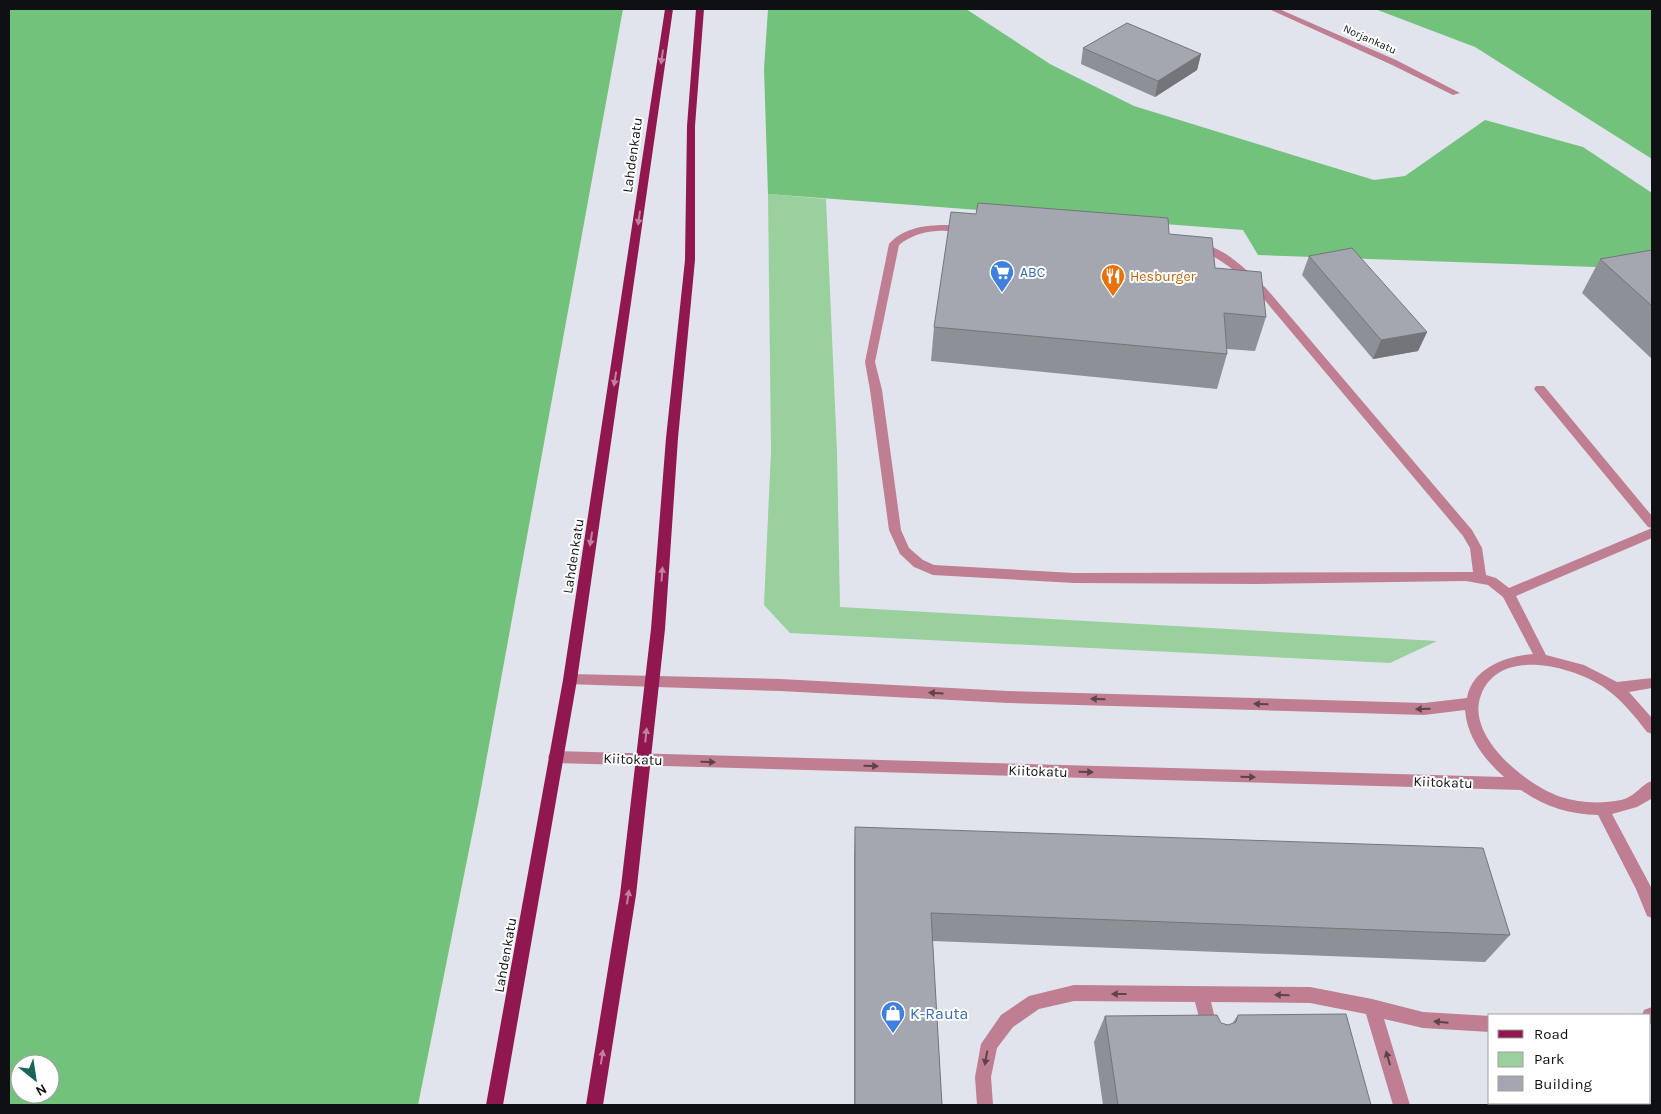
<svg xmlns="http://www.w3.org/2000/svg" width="1661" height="1114" viewBox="0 0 1661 1114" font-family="Karla,sans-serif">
  <rect width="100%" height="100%" fill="#e1e4ed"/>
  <path fill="#99d09d" d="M768,194l58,5 11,253 3,155 597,34 -47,22 -600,-30 -26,-28 7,-154z"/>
  <path fill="#73c27b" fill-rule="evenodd" d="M9,9h614l-144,791 -61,305h-409zM20,1064h30v30h-30z
    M768,9h198l84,55 84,42 240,74 31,-4 80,-56 98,27 69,46v76l-394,-14 -15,-25 -475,-36 -4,-125z
    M1375,9h277v150l-177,-112z"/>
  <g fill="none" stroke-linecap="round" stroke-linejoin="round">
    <path fill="#bf7e91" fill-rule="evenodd" d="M1269,9h10l117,51 64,33 -7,2 -63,-31z
      M945,225h19l5,3c-7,6 -23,2 -32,3 -15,1 -27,5 -38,14l-24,117 7,28 19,140 8,18 14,12 11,5 140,8 399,-1 -3,-24 -7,-12 -206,-245c-19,-18 -36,-34 -62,-42v-4c23,-5 53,27 70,42l207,243 10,18 4,27 10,3 13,10 143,-60 -4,-1 -114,-138 2,-3h8l108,130v22l-136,58 30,59 38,10 33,17 35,-4v10l-23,4 23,26v16l-5,-2c-13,-17 -27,-34 -45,-46 -32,-20 -103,-39 -121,9 -16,41 45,90 80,102 18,6 40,7 60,3 16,-4 20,-16 31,-19v17l-1,1 -14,8 -25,7 39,73 1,31 -5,-2 -11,-27 -38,-74c-28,0 -55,-9 -77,-25l-966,-27 -5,-2 -2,-4 2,-4 5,-2 949,26c-20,-18 -37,-40 -39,-67l-41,5 -416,-12 -228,-12 -215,-7 -2,-4 2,-4 5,-2 210,5 228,12 416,12 43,-5c5,-30 39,-42 66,-44l-30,-57 -15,-12 -22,-4 -210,3 -182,-1 -141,-8 -19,-8 -14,-13 -11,-24 -19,-140 -5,-28 24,-118c14,-16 36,-19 56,-19z
      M1074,985l236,2 62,12 51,13 67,4v16l-67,-4 -39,-9 26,86h-17l-27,-91 -56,-11 -99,-1 7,29 -2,6 -6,2 -6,-2 -9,-35 -121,-1 -35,8 -26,18 -16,21 -6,29 2,28h-16l-2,-28 6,-33 20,-29 28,-19z
      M1652,1007v16l-2,1v-9h-8l2,-5z"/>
    <path fill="#91184e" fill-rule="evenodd" d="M665,9h8l-96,671 -74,425h-17l77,-425z
      M696,9h8l-9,117v134l-17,178 -13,191 -29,266 -33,210h-17l34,-210 31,-266 15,-191 19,-178 2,-134z"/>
  </g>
  <path fill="#8d9096" d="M1083,48l118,6 -4,16 -42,27 -74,-33z
    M1652,250v109l-70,-66 18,-34z
    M1309,256l118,76 -9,19 -45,8 -71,-84z
    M1215,268l51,49 -11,34 -28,-2v5l-10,35 -286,-28 3,-34z
    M855,827l655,108 -25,27 -553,-21 10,164h-88v-248z
    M1238,1015l133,90h-268l-9,-63 11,-26 116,7 7,2 4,-1z"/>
  <path fill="#73757a" d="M1201,54l-4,16 -42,27 3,-16z
    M1427,332l-9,19 -45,8 8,-19z"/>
  <path fill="#a4a7af" stroke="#73757a" d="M1127,23l74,31 -43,27 -75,-33z
    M978,203l190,15 1,16 43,4 3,30 46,4 5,45 -42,-4 3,41 -293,-27 17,-115 25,2z
    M1352,248l75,84 -46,8 -72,-84z
    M1652,250v56l-52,-47z
    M855,827l628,21 27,87 -579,-22 11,192h-87z
    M1346,1014l25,91h-253l-13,-89 112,-1 4,8 7,2 8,-3 2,-7z"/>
  <defs><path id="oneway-solid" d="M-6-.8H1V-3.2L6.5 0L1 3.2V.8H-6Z" transform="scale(1.25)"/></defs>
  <g fill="#c2809e">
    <use href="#oneway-solid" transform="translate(662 57) rotate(98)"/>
    <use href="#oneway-solid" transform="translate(639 218) rotate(98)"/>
    <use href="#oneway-solid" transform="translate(615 379) rotate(99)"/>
    <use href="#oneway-solid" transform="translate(591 539) rotate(99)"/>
    <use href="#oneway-solid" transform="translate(662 574) rotate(-86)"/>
    <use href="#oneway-solid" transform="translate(646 735) rotate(-84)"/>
    <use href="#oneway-solid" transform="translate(628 897) rotate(-82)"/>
    <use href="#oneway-solid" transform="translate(602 1057) rotate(-81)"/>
  </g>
  <g fill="#5e424c">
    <use href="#oneway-solid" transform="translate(936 693) rotate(-177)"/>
    <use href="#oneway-solid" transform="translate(1098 699) rotate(-178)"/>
    <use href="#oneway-solid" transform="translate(1261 704) rotate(-178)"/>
    <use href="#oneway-solid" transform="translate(1423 709) rotate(178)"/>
    <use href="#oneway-solid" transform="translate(708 762) rotate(2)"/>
    <use href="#oneway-solid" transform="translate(871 766) rotate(2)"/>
    <use href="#oneway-solid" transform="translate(1086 772) rotate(2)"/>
    <use href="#oneway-solid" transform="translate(1248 777) rotate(2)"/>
    <use href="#oneway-solid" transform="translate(1119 994) rotate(-180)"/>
    <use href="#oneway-solid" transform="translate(1282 995) rotate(-179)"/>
    <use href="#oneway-solid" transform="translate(1441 1022) rotate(-175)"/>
    <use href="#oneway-solid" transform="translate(986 1058) rotate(100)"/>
    <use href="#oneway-solid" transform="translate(1388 1058) rotate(-106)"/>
  </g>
  <defs>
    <g id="supermarket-pin" transform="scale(1.25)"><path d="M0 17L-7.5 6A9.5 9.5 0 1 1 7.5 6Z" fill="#3f7fe0" stroke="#fff"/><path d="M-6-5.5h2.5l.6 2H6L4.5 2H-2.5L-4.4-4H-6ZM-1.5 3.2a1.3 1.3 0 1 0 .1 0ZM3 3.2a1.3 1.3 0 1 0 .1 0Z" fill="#fff"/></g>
    <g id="restaurant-pin" transform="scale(1.25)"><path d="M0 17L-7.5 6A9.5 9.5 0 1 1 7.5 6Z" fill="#e8710a" stroke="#fff"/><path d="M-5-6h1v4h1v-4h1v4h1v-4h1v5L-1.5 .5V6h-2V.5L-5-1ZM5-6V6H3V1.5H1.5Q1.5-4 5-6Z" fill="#fff"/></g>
    <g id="shop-pin" transform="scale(1.25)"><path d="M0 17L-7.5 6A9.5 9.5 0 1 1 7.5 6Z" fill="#3f7fe0" stroke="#fff"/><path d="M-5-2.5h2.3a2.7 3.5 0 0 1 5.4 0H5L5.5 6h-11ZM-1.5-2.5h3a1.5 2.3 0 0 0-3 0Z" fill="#fff"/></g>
  </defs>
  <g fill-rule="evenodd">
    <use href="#supermarket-pin" x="1002" y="272"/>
    <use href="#restaurant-pin" x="1113" y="276"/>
    <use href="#shop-pin" x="893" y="1013"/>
  </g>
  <g text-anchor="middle" stroke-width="4" stroke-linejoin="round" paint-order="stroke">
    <g font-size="11" fill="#0f1013" stroke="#fff">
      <text transform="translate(1370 39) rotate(24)" y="4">Norjankatu</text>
    </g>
    <g font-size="14" fill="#0f1013" stroke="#fff">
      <text transform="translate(632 155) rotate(-82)" y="5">Lahdenkatu</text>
      <text transform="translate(573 556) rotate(-81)" y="5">Lahdenkatu</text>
      <text transform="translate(633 759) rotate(2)" y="5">Kiitokatu</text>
      <text transform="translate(1038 771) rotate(2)" y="5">Kiitokatu</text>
      <text transform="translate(1443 782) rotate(2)" y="5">Kiitokatu</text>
      <text transform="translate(505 955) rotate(-80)" y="5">Lahdenkatu</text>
    </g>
    <g font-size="14" fill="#366cbe" stroke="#fff" text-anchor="start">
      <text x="1020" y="277">ABC</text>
    </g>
    <g font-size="14" fill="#c56008" stroke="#fff" text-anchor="start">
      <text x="1130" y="281">Hesburger</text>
    </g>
    <g font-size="16" fill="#366cbe" stroke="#fff" text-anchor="start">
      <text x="910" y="1019">K-Rauta</text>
    </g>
  </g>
  <rect width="1661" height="1114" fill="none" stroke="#0f1013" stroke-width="20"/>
  <rect x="1488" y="1014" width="162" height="90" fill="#ffffff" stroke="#9f9fa1"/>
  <rect x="1498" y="1030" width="25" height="8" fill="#91184e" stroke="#9f9fa1"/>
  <text x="1534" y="1039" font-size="15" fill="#0f1013">Road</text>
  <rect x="1498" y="1052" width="25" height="15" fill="#99d09d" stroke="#9f9fa1"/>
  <text x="1534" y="1064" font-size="15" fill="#0f1013">Park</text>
  <rect x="1498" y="1076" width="25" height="15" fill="#a4a7af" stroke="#9f9fa1"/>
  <text x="1534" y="1089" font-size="15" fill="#0f1013">Building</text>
  <g transform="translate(35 1079) rotate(150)"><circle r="24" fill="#ffffff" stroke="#9f9fa1"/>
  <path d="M0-4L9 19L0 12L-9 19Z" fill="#196359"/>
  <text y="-8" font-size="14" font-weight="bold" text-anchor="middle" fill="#0f1013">N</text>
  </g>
</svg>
